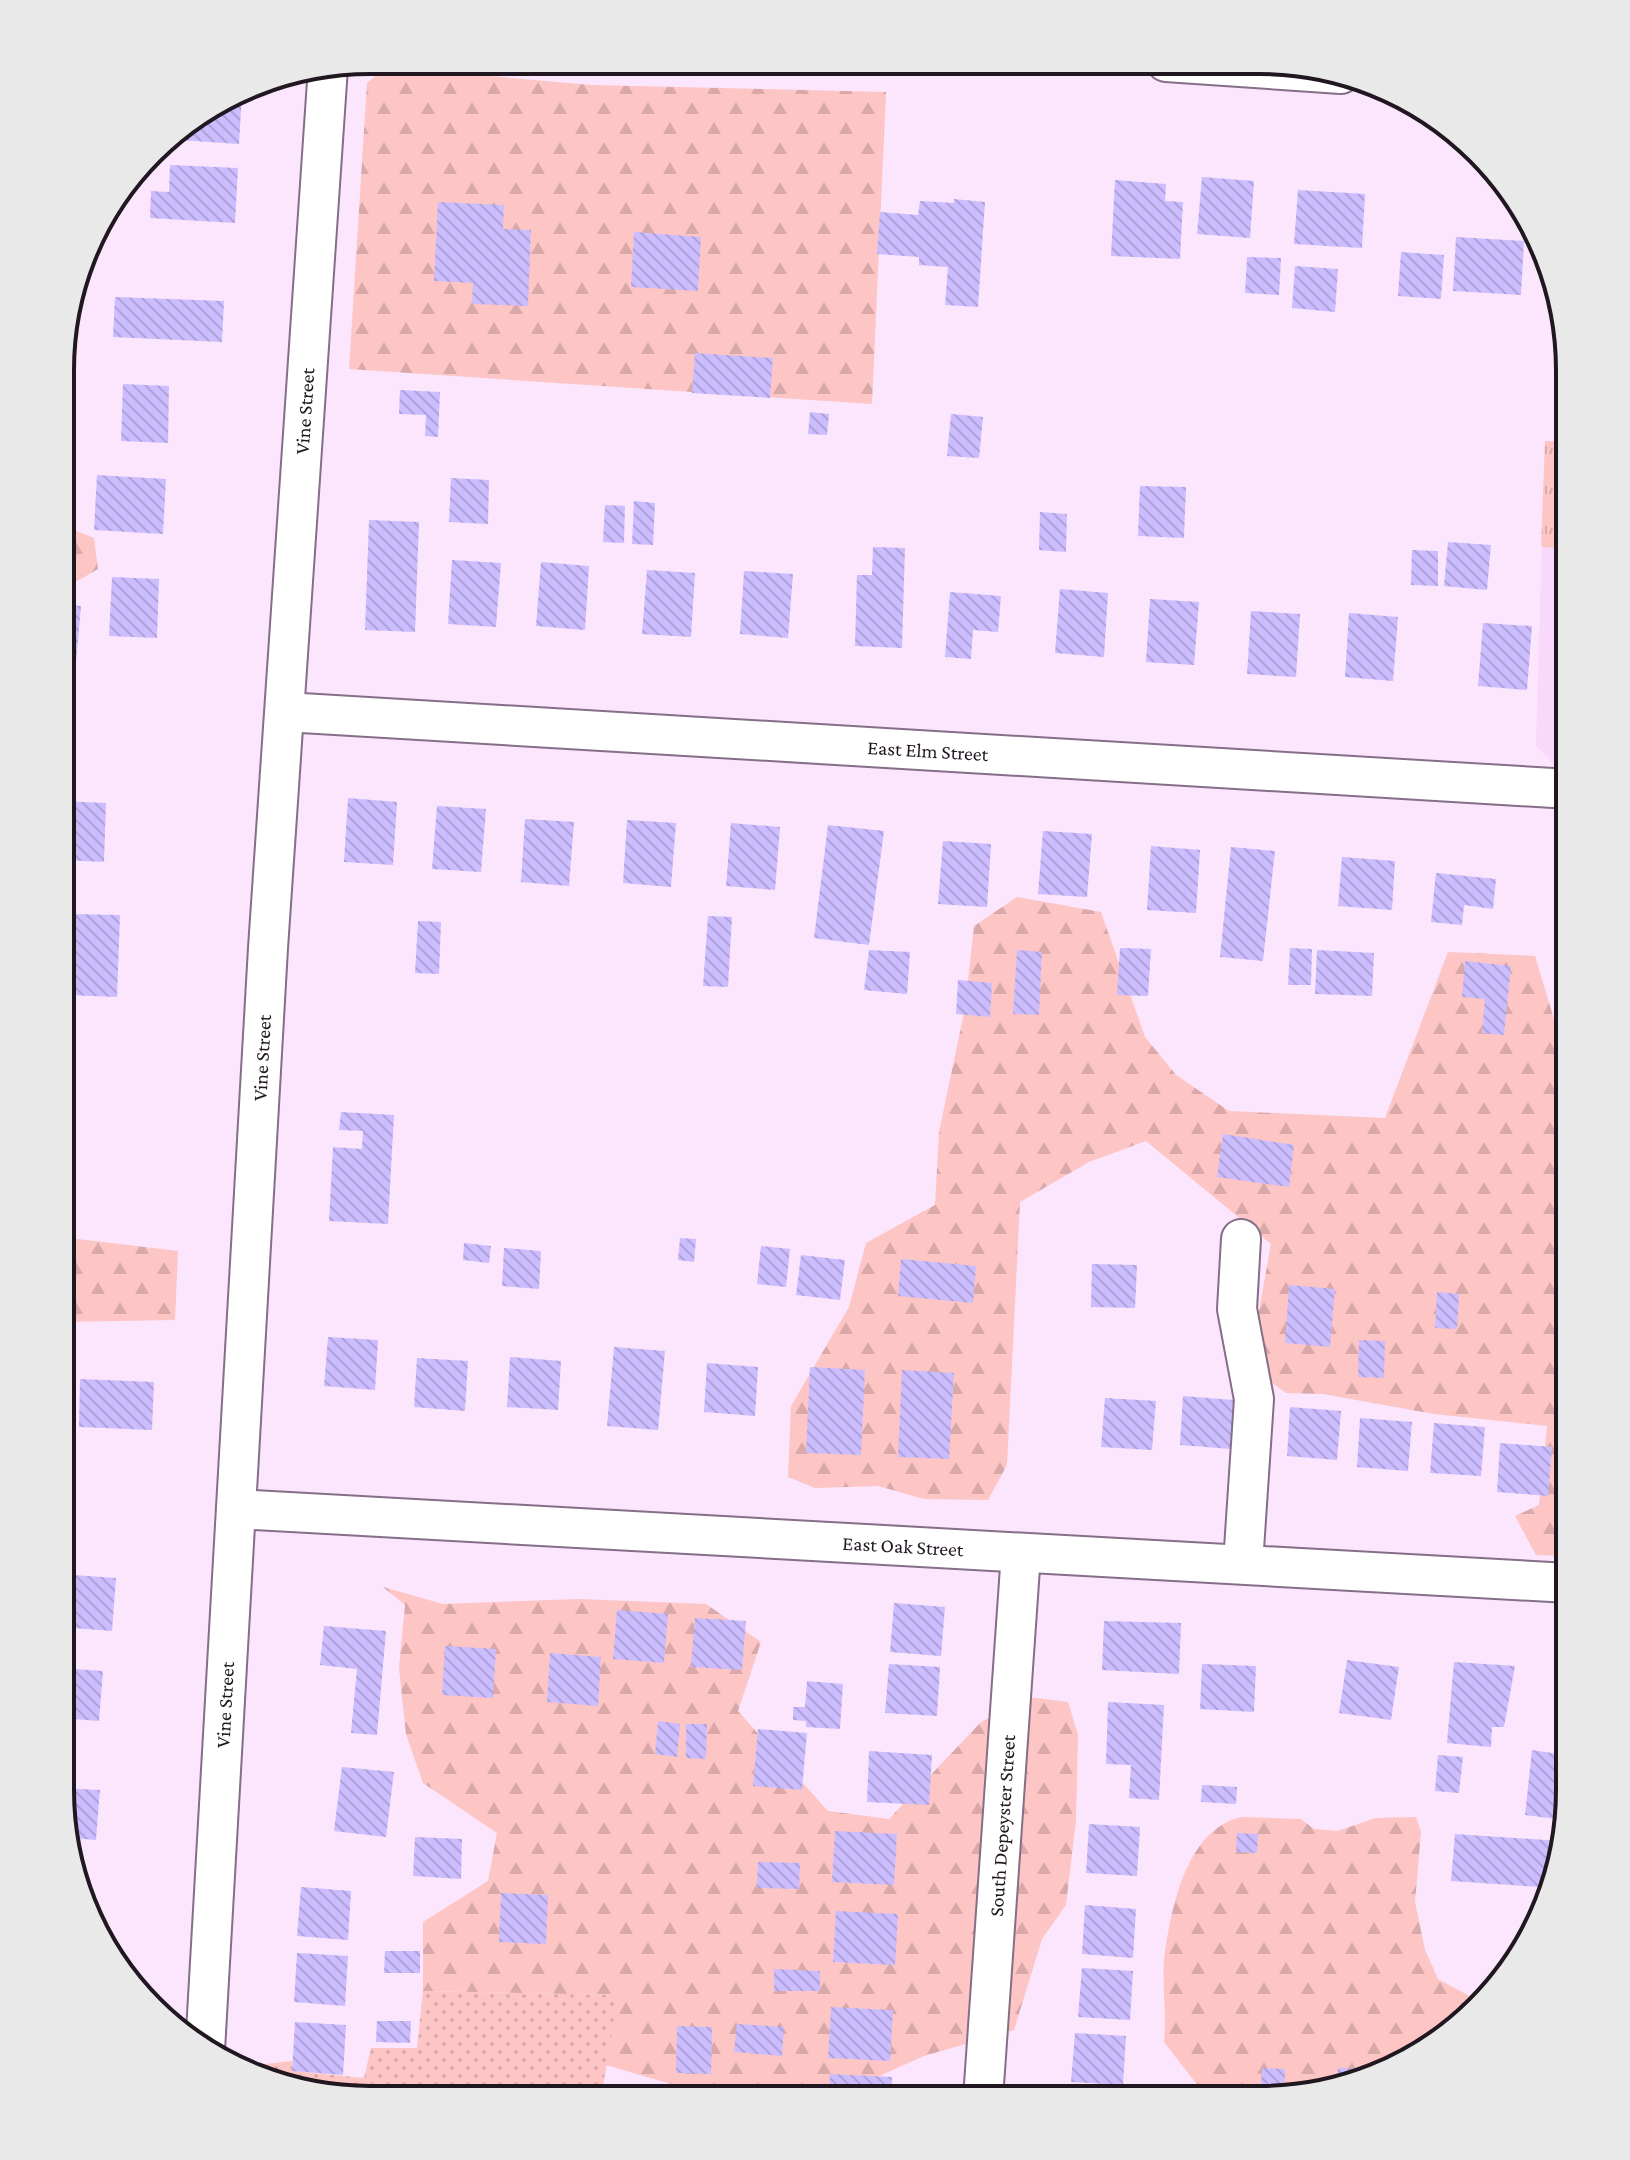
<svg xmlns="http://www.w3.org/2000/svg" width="1630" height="2160" viewBox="0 0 1630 2160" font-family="'Crimson Pro',serif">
  <defs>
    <pattern id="grass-tufts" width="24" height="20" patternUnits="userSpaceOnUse" patternTransform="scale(2)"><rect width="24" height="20" fill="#fdc5c4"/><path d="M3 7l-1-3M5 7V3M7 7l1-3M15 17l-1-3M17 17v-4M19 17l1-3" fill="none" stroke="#d9a8a8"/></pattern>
    <pattern id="forest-firs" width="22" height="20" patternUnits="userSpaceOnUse" patternTransform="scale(2)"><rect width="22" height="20" fill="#fdc5c4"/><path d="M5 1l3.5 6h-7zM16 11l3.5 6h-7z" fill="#d9a8a8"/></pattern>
    <pattern id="park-dots" width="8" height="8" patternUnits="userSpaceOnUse" patternTransform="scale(2)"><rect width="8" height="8" fill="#fdc5c4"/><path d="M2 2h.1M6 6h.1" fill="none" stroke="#d9a8a8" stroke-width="1.8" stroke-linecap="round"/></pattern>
    <pattern id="building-back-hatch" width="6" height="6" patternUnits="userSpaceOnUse" patternTransform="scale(2)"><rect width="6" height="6" fill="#ccbdff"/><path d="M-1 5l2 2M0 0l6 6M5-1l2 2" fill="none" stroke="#afa2da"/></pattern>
  </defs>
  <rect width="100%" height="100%" fill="#fbe6fd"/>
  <path fill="#f8d9fb" d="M1545,441l25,1v401h-14l3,-72 -23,-26z"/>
  <path fill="url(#grass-tufts)" d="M1545,441l25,1v107l-29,-2z"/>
  <path fill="url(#forest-firs)" d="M387,67l204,18 295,7 -14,312 -523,-35 18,-286z
    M62,525l32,13 4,31 -36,21z
    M1017,897l84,15 44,125 31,38 53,36 156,7 63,-166 87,4 19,63 8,59 8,10 -1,468 -33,-1 -21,-39 24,-11 8,-79 -113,-12 -111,-20 -37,-1 -37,-27 22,-122 -125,-103 -57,21 -69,40 -13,263 -19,35 -64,-1 -46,-13 -63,2 -27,-11 3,-71 58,-99 17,-64 69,-38 4,-73 26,-124 9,-82z
    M61,1237l117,14 -3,69 -114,2z
    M383,1587l60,17 136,-5 127,5 55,38 -23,69 90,100 61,8 92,-97 47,-25 40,5 10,33 -2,85 -10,85 -24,34 -28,91 -90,26 -96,43 -132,-1 -15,-11 -75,-22 11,-70 -194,-4v-69l65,-41 9,-48 -74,-50 -17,-49 -7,-66 6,-63z
    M1241,1817l60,2 13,10 24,2 37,-13 41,-1 5,15 -6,70 10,48 13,29 35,19 19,-7 -27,32 -68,45 -137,32h-51l-45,-58c3,-29 -2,-54 0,-81 6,-49 21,-131 77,-144z"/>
  <path fill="url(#park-dots)" d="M423,1991l195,4 -17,103 -271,-1 -83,-31 45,-5v10l72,7 7,-30h46z"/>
  <path fill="url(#building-back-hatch)" d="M242,93l-3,51 -75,-5 2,-2z
    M170,165l68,3 -3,55 -85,-5 1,-27 18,1z
    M1202,177l52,4 -4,57 -53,-4z
    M1115,180l51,4 -1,17 18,1 -3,57 -69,-3z
    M1298,190l67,4 -3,54 -68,-4z
    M954,199l31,3 -7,105 -33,-2 3,-38 -29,-2v-8l-42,-3 3,-42 38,3 2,-14 34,2z
    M438,202l66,3 -1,24 28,1 -3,76 -56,-2 1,-21 -39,-2z
    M634,232l67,5 -3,54 -67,-4z
    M1456,237l68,4 -3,54 -68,-4z
    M1401,252l43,3 -3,44 -43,-3z
    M1247,257l34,1 -2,37 -34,-2z
    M1295,266l43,3 -3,43 -43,-4z
    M115,297l109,4 -2,41 -109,-5z
    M69,311l-2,49h-4v-31z
    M695,353l78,5 -3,40 -78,-5z
    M123,384l46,2 -1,57 -47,-2z
    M400,390l40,2 -2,45 -13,-1 1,-21 -27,-1z
    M810,412l19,2 -2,21 -19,-1z
    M951,414l32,3 -4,41 -32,-2z
    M97,475l69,4 -3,55 -69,-4z
    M451,478l38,2 -1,44 -39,-2z
    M1140,486l46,1 -2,51 -46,-2z
    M634,501l21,2 -2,42 -21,-1z
    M605,505l20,1 -1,37 -21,-1z
    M1040,512l27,2 -1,38 -27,-2z
    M369,520l50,2 -4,110 -50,-2z
    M62,528h9l-1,28h-8z
    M1448,542l43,3 -4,45 -43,-4z
    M873,547l32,1 -3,100 -47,-2 2,-71h15z
    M1412,550l26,1v35l-27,-1z
    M452,560l49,3 -5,64 -48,-3z
    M541,562l48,4 -4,64 -49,-4z
    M647,570l48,3 -4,64 -49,-3z
    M744,571l49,3 -5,64 -48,-4z
    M112,577l47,2 -2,59 -48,-2z
    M1060,589l48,4 -4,64 -49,-4z
    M950,592l51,4 -3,36 -25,-2 -2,29 -26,-2z
    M1150,599l49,3 -5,63 -48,-3z
    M62,604l19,2 -5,57 -14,-1z
    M1251,611l49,3 -4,63 -49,-3z
    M1349,613l49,4 -5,64 -48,-4z
    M1483,623l49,3 -5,64 -49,-4z
    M348,798l49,4 -4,63 -49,-3z
    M62,801l44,2 -2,59 -42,-2z
    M437,806l49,3 -5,63 -49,-3z
    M525,819l49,3 -5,64 -48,-4z
    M627,820l49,3 -5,64 -48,-4z
    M731,823l49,4 -5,63 -49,-4z
    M828,825l56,6 -15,114 -55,-7z
    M1043,831l49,3 -5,63 -49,-3z
    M943,841l48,3 -4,63 -49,-3z
    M1151,846l49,4 -4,63 -49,-3z
    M1231,847l44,4 -12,110 -43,-4z
    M1342,857l53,4 -3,49 -54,-4z
    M1436,873l60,6 -3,30 -29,-4 -2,20 -31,-3z
    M72,914l48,1 -3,82 -49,-2z
    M708,916l24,1 -4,70 -25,-1z
    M418,921l23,1 -2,52 -24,-1z
    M1120,948l31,1 -3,47 -31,-1z
    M1290,948l22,1 -1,36h-23z
    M869,950l41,2 -3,42 -43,-4z
    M1017,950l25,2 -3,63 -26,-1z
    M1317,950l57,3 -2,43 -57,-2z
    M1465,961l46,5 -7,69 -22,-2 3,-34 -23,-2z
    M958,980l34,3 -2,34 -34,-3z
    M341,1112l53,3 -6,109 -59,-3 4,-74 29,2 1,-18 -24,-1z
    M1223,1134l71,11 -5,42 -72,-10z
    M680,1238l16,1 -2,23 -16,-2z
    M464,1243l27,3 -2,17 -26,-3z
    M761,1246l29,3 -4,38 -29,-3z
    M504,1248l37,3 -2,38 -37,-3z
    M801,1255l44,5 -5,40 -44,-5z
    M901,1259l75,7 -3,37 -75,-7z
    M1092,1264l45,1 -2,43 -44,-1z
    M1289,1285l46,4 -5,58 -45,-4z
    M1437,1292l22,2 -2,35 -22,-1z
    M328,1337l50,3 -3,50 -51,-4z
    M1359,1340l26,1 -1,37 -26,-1z
    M614,1347l51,4 -7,79 -51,-4z
    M510,1357l51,4 -3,49 -51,-3z
    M417,1358l51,3 -3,50 -51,-4z
    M707,1363l51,4 -3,49 -51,-4z
    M810,1367l55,3 -4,85 -55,-2z
    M902,1370l52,3 -5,86 -51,-2z
    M80,1379l74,3 -2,48 -73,-3z
    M1183,1396l51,4 -3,49 -51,-4z
    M1105,1398l51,3 -4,49 -51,-3z
    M1290,1407l51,4 -4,49 -50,-4z
    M1360,1418l52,4 -4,49 -51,-4z
    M1434,1423l51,4 -4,49 -51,-3z
    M1500,1443l52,4 -4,49 -51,-4z
    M60,1574l56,4 -4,53 -52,-4z
    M894,1603l51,4 -4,49 -51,-4z
    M617,1610l51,4 -4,49 -51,-4z
    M695,1618l51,3 -4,49 -51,-3z
    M1104,1621l77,2 -2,51 -77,-4z
    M324,1626l62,5 -9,104 -26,-2 6,-64 -37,-4z
    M445,1646l51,3 -3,49 -51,-3z
    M550,1653l51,4 -3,49 -51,-4z
    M1347,1660l52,7 -8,53 -52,-7z
    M1454,1662l61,4 -11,61h-12l-1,20 -44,-4z
    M889,1664l51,3 -3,49 -52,-3z
    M1202,1664l54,2 -2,46 -54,-3z
    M60,1668l43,3 -4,50 -39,-3z
    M807,1681l36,3 -3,45 -34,-2v-6l-13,-1v-13h12z
    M1108,1702l56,3 -5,95 -30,-2 2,-33 -25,-1z
    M658,1721l22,3 -3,33 -22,-3z
    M686,1724h21l-1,35 -20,-1z
    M758,1729l49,4 -5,57 -49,-4z
    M1532,1750l32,5 -7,64 -32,-4z
    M869,1751l63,4 -3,50 -62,-3z
    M1438,1755l25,2 -4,36 -24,-2z
    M342,1767l52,5 -8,65 -52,-6z
    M1202,1785l35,2 -1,17 -35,-2z
    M60,1788l40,2 -4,50 -25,-2z
    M1089,1824l51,3 -3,49 -51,-3z
    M835,1831l62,3 -3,51 -62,-3z
    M1237,1833l21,1 -1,19 -21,-1z
    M1455,1834l106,7 -7,47 -103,-7z
    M415,1837l47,2 -1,40 -48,-3z
    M758,1862l42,1 -1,26 -42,-1z
    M301,1887l50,4 -3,49 -51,-4z
    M501,1893l47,2 -2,49 -47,-2z
    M1085,1905l51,4 -3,49 -51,-4z
    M836,1911l62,3 -3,51 -62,-3z
    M385,1951h35v22h-36z
    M297,1953l51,3 -3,50 -51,-4z
    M1082,1968l51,3 -3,49 -52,-3z
    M774,1969l46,2v20h-46z
    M831,2007l62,3 -3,51 -62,-3z
    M377,2021h34l-1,22 -34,-1z
    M295,2022l51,3 -3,50 -51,-4z
    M737,2024l47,3 -2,29 -48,-4z
    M677,2026l35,1 -1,47 -35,-1z
    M1075,2033l51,3 -3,49 -52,-3z
    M1262,2068l23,1 -1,25 -24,6z
    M1338,2068l24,1v7l-26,6z
    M830,2074l62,3 -1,22h-62z"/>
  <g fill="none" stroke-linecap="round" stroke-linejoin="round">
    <g stroke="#856e87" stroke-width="42">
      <g id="minor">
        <path d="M1166,62l175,12"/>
        <path id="s1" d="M285,712l1285,77"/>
        <path d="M1241,1239l-4,70 17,90 -11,165"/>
        <path id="s2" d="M236,1509l1333,74"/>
        <path id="s3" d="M205,2050l63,-1102 60,-881"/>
        <path id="s4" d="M983,2099l38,-546"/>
      </g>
    </g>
    <use href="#minor" stroke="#fff" stroke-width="38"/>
  </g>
  <g text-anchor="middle" stroke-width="6" stroke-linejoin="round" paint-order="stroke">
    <g font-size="20" fill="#201721" stroke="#fbfbfb">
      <text dy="7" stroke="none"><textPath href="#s3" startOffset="1642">Vine Street</textPath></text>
      <text dy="7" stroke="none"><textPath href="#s1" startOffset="644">East Elm Street</textPath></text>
      <text dy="7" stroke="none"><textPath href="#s3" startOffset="994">Vine Street</textPath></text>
      <text dy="7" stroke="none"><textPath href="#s2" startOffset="668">East Oak Street</textPath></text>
      <text dy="7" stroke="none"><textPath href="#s3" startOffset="346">Vine Street</textPath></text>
      <text dy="7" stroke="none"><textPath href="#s4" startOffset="274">South Depeyster Street</textPath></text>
    </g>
  </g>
  <path d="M0 0H1630V2160H0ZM370 74H1260A296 296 0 0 1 1556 370V1790A296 296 0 0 1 1260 2086H370A296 296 0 0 1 74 1790V370A296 296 0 0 1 370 74Z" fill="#e9e9ea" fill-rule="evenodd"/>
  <path fill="none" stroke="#201721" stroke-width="4" d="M370 74H1260A296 296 0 0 1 1556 370V1790A296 296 0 0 1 1260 2086H370A296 296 0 0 1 74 1790V370A296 296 0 0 1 370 74Z"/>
</svg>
